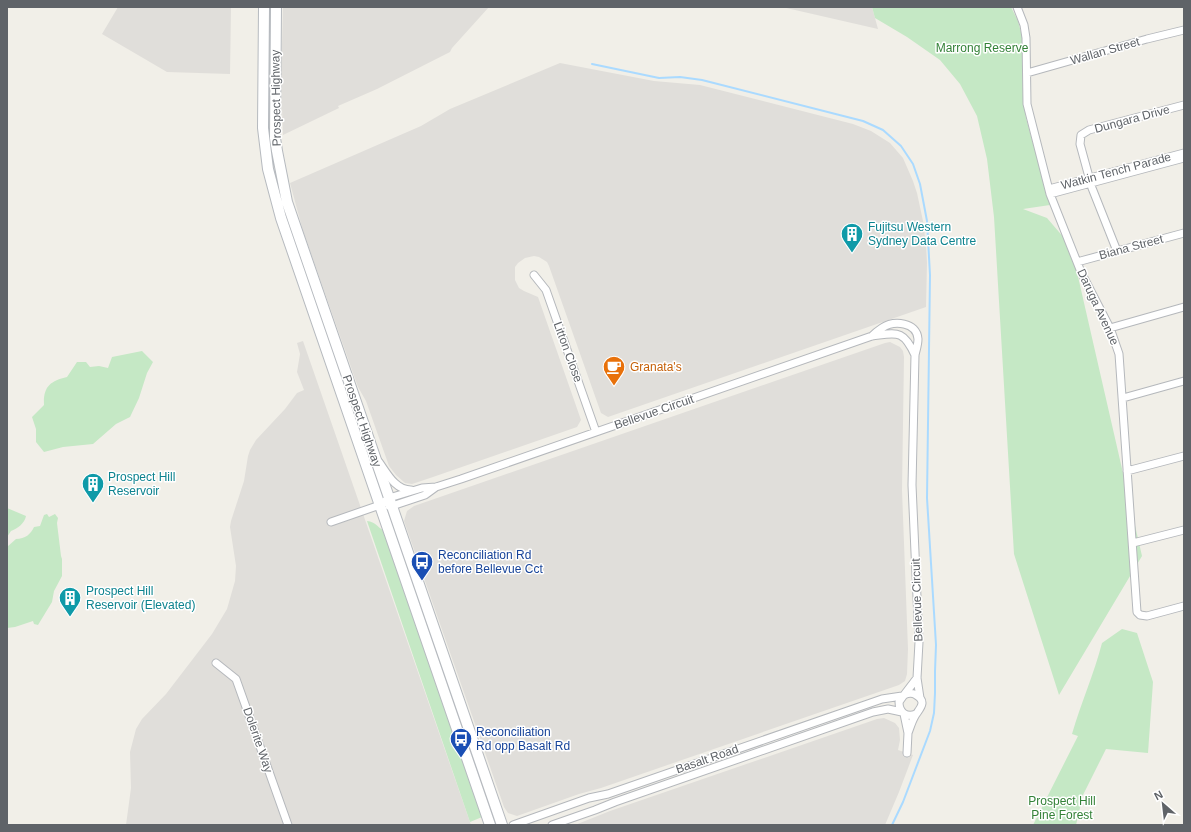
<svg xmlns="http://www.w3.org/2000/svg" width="1191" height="832" viewBox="0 0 1191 832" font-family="Helvetica,sans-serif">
  <rect width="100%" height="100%" fill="#f1efe8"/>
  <path fill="#e0deda" d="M118,7h113l-1,67 -63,-2 -65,-38z
    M283,7h206l-37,41 -2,4 -73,37 -39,17 1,2 -56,27 -2,-54z
    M782,7h90l6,22z
    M560,63l94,18 46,4 153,39 18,7 19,12 13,15 10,23 4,12 6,28 3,24 1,18 -1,44 -318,110 -7,-4 -52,-147 -2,-4 -8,-5 -5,-1 -9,2 -7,5 -3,4v13l4,8 5,3 14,6 43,123 -4,7 -144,50 -21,7 -7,-1 -9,-8 -7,-9 -23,-65 -8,-14 -55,-156 -13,-48 131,-57 29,-17z
    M303,341l168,484h-345l5,-37 -1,-36 6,-23 6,-10 24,-25 46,-60 15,-25 8,-28 1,-15 -6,-39 1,-6 13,-40 4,-25 2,-6 6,-10 29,-31 12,-16 7,-3 -7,-18 3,-18 -3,-11z
    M890,342l10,5 3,4 1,6 -2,133 6,159 -1,25 -2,7 -6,4 -298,103 -22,6 -62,22 -9,-3 -4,-6 -100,-286 3,-10 7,-5 471,-163z
    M884,718l11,5 4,5 1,12 -2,10 15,5 -14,37 -14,33h-310l35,-14 267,-92z"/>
  <path fill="#c5e8c5" d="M872,7h139l7,14 4,15 1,63 3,19 24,87 -27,4 24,9 24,28 71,310 -83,139 -45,-141 -20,-337 -7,-58 -10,-43 -17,-32 -20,-24 -33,-23 -32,-19z
    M142,351l11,11 -6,11 -8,25 -9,19 -14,7 -23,20 -30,3 -19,5 -8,-10v-13l-4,-12 12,-12c-1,-18 6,-24 23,-28l10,-15h9l4,5 9,-1 9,2 4,-11z
    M7,508l19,8c-1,7 -9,13 -15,15l-4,6z
    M47,514l2,3 6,-3 3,4 -1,5 4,33 1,3v17l-8,15 -2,11 -14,23 -4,-1 -1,-3 -18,6 -8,1v-81l9,-8c9,0 15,-5 18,-12l6,-1 4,-11z
    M367,521c9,1 10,6 16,9l99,287 -12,5z
    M1122,629l15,4 16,49 -5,71 -42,-4 -23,46 -7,30h-43l45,-89 -6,-2c9,-31 22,-60 30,-91z"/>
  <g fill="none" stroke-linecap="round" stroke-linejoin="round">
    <path stroke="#aadaff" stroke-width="2" d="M592,64l67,14 21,-1 22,3 161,41 20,9 18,16 12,18 7,20 7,37 3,54 -3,223 9,147 -1,26v22l-1,20 -4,18 -27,71 -11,23"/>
    <g stroke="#b5b8bc" stroke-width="9">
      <path id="minor" d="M1017,7l7,18 2,13 1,66 23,90 31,78 29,56 9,26 18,258 3,3 7,1 37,-10
        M1027,73l120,-34 37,-9
        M1049,189l135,-36
        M1050,194l134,-36
        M1117,251l-25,-63 -12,-44 1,-9 8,-5 95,-25
        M1077,262l107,-29
        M534,275l12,15 50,142
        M1110,328l74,-21
        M872,336c3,-3 7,-6 10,-8 12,-8 35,-6 36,11 0,6 -2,11 -3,16l-3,130 7,157 -2,36 3,20
        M1123,398l61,-17
        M379,462c8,11 16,28 32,28
        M1127,471l57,-15
        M389,506h3l33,-11 11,-8
        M331,522l49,-17 9,-7 33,-10 14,-1 25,-8 411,-143c25,-3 31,-7 43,19
        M1133,543l51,-13
        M216,663l20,16 52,146
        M904,695l13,-17
        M904,714l4,19 -1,20
        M908,733c2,-5 4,-12 7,-17 4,-7 13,-14 1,-21 -4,-3 -8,-2 -12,0l-5,7c0,10 7,16 17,12
        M513,825l76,-27 19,-4 274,-95 20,-3
        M552,825l43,-15 20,-8 258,-90 15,-3 14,3"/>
    </g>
    <g stroke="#b6babf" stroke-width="12">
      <path id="secondary" d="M264,7l-1,121 5,41 13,49 209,607
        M276,7l-1,131 2,13 10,51 215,623"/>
    </g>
    <use href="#minor" stroke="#fff" stroke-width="7"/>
    <use href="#secondary" stroke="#fff" stroke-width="10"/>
  </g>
  <defs>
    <g id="building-pin" transform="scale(1.15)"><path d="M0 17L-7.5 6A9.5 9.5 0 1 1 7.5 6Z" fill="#0f9aa8" stroke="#fff"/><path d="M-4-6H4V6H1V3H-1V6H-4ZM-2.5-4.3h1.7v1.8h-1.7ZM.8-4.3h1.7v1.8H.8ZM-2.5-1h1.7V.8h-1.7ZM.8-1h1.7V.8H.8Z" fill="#fff"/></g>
    <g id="cafe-pin" transform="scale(1.15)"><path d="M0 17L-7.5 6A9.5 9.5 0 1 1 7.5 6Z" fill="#e8710a" stroke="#fff"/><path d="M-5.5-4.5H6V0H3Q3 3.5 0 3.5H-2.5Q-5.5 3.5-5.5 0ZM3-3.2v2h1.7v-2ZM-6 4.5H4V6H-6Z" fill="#fff"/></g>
    <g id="bus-pin" transform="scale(1.15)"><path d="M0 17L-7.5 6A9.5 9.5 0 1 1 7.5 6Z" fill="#1a4fb4" stroke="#fff"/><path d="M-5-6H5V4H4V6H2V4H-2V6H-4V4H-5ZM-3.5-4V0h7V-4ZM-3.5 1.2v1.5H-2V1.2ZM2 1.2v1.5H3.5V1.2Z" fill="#fff"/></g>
  </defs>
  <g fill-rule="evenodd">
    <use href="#building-pin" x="852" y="234"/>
    <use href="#cafe-pin" x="614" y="367"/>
    <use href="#building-pin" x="93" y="484"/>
    <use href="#bus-pin" x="422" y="562"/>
    <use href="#building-pin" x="70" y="598"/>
    <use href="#bus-pin" x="461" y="739"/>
  </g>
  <g text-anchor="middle" stroke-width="3" stroke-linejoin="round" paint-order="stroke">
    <g font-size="12" fill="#348238" stroke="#fff">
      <text x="982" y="52">Marrong Reserve</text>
      <text x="1062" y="805">Prospect Hill<tspan x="1062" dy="14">Pine Forest</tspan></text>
    </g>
    <g font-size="12" fill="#5f6368" stroke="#fff">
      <text transform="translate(1105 51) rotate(-16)" y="4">Wallan Street</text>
      <text transform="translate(276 98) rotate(-91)" y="4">Prospect Highway</text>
      <text transform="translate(1132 119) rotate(-15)" y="4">Dungara Drive</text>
      <text transform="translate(1116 171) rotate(-15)" y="4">Watkin Tench Parade</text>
      <text transform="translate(1131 247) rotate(-15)" y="4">Biana Street</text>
      <text transform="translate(1098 307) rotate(65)" y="4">Daruga Avenue</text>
      <text transform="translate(568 352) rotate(70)" y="4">Litton Close</text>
      <text transform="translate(654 412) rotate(-19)" y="4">Bellevue Circuit</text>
      <text transform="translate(362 421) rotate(71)" y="4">Prospect Highway</text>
      <text transform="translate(917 600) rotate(-92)" y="4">Bellevue Circuit</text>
      <text transform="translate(258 740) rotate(71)" y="4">Dolerite Way</text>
      <text transform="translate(707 759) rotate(-19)" y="4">Basalt Road</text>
    </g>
    <g font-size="12" fill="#0d838f" stroke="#fff" text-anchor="start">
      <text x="868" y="231">Fujitsu Western<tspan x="868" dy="14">Sydney Data Centre</tspan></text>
      <text x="108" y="481">Prospect Hill<tspan x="108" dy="14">Reservoir</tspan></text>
      <text x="86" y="595">Prospect Hill<tspan x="86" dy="14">Reservoir (Elevated)</tspan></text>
    </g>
    <g font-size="12" fill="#c56008" stroke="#fff" text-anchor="start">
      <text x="630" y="371">Granata's</text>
    </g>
    <g font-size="12" fill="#164399" stroke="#fff" text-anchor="start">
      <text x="438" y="559">Reconciliation Rd<tspan x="438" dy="14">before Bellevue Cct</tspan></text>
      <text x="476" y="736">Reconciliation<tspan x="476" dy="14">Rd opp Basalt Rd</tspan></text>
    </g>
  </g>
  <rect width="1191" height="832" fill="none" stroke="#5f6368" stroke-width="16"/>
  <g transform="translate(1163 804) rotate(332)" stroke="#ffffff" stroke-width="3" paint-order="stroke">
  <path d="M0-3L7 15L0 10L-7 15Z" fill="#5f6368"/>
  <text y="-6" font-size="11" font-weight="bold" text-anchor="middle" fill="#5f6368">N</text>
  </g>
</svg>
